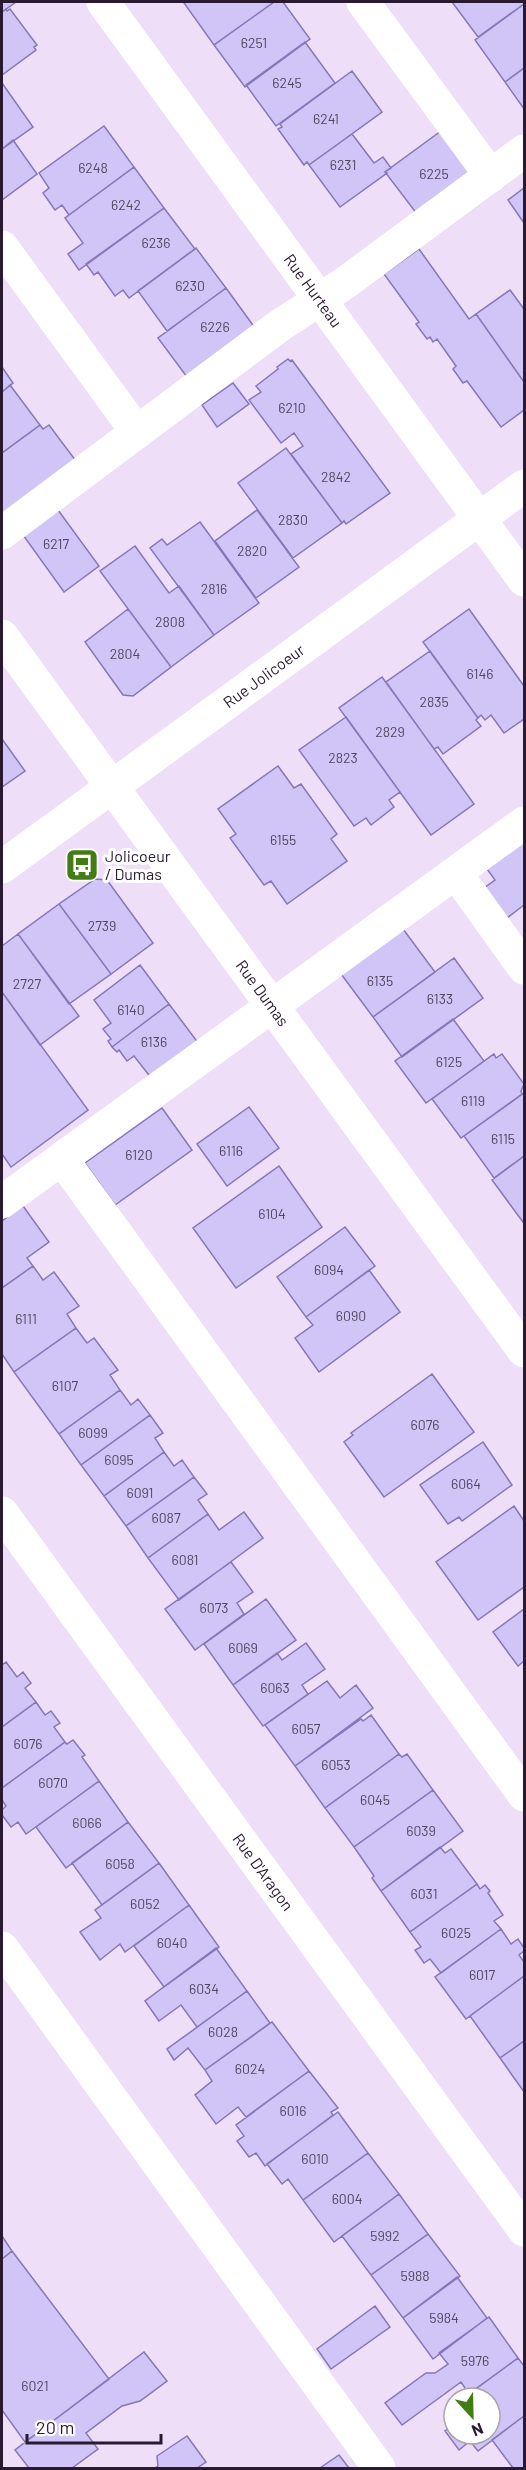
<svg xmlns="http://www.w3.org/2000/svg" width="526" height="2470" viewBox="0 0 526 2470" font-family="Barlow,sans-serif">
  <rect width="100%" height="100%" fill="#efdef8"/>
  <path fill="#d0c5f6" stroke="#8776b8" stroke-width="1.5" d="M2,2h14l-14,10z
    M187,2h87l-60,43 -30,-42z
    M274,2h9l27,37 -65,48 -31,-42z
    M452,2h72v2l-46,33z
    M524,4v64l-19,14 -30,-42z
    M6,9l1,2 3,-2 27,36 -3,2 2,3 -34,25v-63z
    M305,42l30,41 -59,43 -30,-41z
    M524,68v41l-19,-27z
    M352,71l30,41 -73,53 -2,-3 -3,3 -26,-36 4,-2 -2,-3z
    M2,83l31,44 -31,22z
    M104,126l30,41 -65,48 -7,-10 -7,5 -12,-17 6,-5 -10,-15z
    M441,131l32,43 -56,40 -32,-42z
    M352,134l22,29 9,-6 8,11 -6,4 2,1 -47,34 -31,-42z
    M13,140l24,34 -35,26v-51z
    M134,167l30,41 -85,62 -11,-16 15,-11 -18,-25z
    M524,188v35l-16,-23z
    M164,208l31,41 -66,49 -6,-8 -8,6 -17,-24 -4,3 -8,-11z
    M196,248l30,40 -59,43 -29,-40z
    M419,249l50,70 7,-5 48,68v28l-23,17 -34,-46 -4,2 -10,-14 3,-3 -19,-27 -4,3 -3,-5 -3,2 -11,-15 3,-2 -35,-48z
    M226,288l29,40 -68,49 -29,-39z
    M510,290l14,19v73l-48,-68z
    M288,359l2,2 2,-1 98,133 -44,31 -2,-3 -2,2 -51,-69 12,-8 -9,-13 -13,10 -32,-43 12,-8 -5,-6 22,-17 -1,-2z
    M2,367l11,16 -11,9z
    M233,383l16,21 -32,23 -15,-22z
    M10,385l30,40 -38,28v-61z
    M40,425l3,4 6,-4 27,36 -74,53v-61z
    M286,448l56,75 -49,35 -55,-75z
    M58,510l41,56 -35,26 -41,-57z
    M257,510l42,57 -43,31 -41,-57z
    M200,522l59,81 -45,32 -64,-87 12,-9 5,6z
    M135,546l34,47 10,-7 35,49 -43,32 -71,-96z
    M128,609l43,58 -38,29 -10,-1 -38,-53z
    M469,609l55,77v33l-20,14 -13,-18 -6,5 -4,-5 -3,3 -55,-76z
    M430,651l48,67 -2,2 5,6 -38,28 -5,-7 -4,2 -48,-67z
    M382,677l92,127 -43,31 -92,-127z
    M346,717l54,75 -11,8 5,7 -23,18 -5,-7 -12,8 -55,-76z
    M2,739l23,32 -23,16z
    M278,766l16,22 7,-4 36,50 -6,5 16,22 -60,43 -16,-23 -7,4 -34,-47 6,-4 -18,-25z
    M524,842v63l-17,13 -23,-30 11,-8 -8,-11z
    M95,879l12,1 46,63 -42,31 -52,-70z
    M59,904l52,70 -42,30 -51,-70z
    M403,929l32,43 -62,45 -32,-43z
    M18,934l61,82 -39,29 -38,-53v-46z
    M454,958l29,40 -81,59 -29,-40z
    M140,965l29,39 -57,43 -4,-6 3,-2 -8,-10 8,-6 -17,-23z
    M2,992l86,118 -77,57 -9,-13z
    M169,1004l30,40 -47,35 -18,-23 -7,5 -8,-11 -2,2 -5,-5z
    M453,1019l31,42 -58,42 -31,-42z
    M494,1054l2,4 6,-4 22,30 -3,7 1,3 -61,44 -29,-39z
    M524,1093v63l-30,22 -30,-42z
    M249,1107l30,41 -52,38 -30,-42z
    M162,1108l30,42 -77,55 -30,-42z
    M524,1156v64l-1,2 -31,-42z
    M279,1166l43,61 -86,61 -43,-60z
    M23,1206l26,36 -22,16 6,8 -31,22v-67z
    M345,1227l30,39 -69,51 -29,-40z
    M33,1266l10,14 11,-8 25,34 -12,8 9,14 -62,44 -12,-18v-66z
    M369,1270l31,42 -81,60 -24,-34 18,-13 -7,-8z
    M76,1328l11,15 7,-5 24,32 -8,5 10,15 -61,44 -45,-62z
    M432,1374l42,58 -90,65 -40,-55 9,-7 -2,-2z
    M120,1390l11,15 7,-6 12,16 -69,50 -22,-31z
    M150,1415l13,18 -8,5 9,14 -60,44 -23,-31z
    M483,1442l29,43 -50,36 -3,-4 -11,7 -28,-39z
    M164,1452l10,14 8,-6 12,17 -68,49 -22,-30z
    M194,1477l13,17 -9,6 10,14 -60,44 -22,-32z
    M514,1506l10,15v66l-46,33 -42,-58z
    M244,1512l19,26 -84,62 -31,-42 60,-44 11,16z
    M231,1562l22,30 -16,11 7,11 -49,36 -30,-41z
    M266,1599l30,41 -63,45 -29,-41z
    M524,1609v52l-6,5 -25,-34z
    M306,1643l19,26 -23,16 6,9 -45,32 -30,-41 44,-32 5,7z
    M6,1662l11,15 6,-5 8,11 -6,5 11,14 -34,25v-62z
    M327,1681l13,17 16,-13 17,23 -78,58 -30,-41z
    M36,1702l9,13 6,-4 9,12 -6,4 11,15 -63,46v-61z
    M371,1715l28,39 -74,54 -30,-42 66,-47 2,2z
    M73,1740l12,15 -3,2 17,24 -73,53 -8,-12 -7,5 -9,-12v-5l4,-4 -4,-6v-12l63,-46 2,2z
    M399,1754l3,3 5,-3 26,36 -79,57 -29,-39z
    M99,1781l29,41 -62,46 -30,-41z
    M433,1790l30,41 -82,60 -9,-13 2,-2 -20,-29z
    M128,1822l31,41 -57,42 -30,-42z
    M440,1847l5,6 6,-4 26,35 -67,48 -29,-41z
    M159,1863l30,42 -64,47 -5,-8 -20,16 -20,-28 21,-14 -6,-8z
    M477,1884l3,5 5,-4 5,6 -2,2 15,22 -9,6 7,8 -60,44 -11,-14 -6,4 -9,-13 6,-3 -11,-15z
    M189,1905l30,42 -55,40 -30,-41z
    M501,1929l10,15 7,-5 6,9v3l-5,4 5,7v14l-58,43 -31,-42z
    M216,1948l31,43 -50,36 -16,-22 -22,16 -14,-20z
    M524,1976v65l-24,17 -30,-42z
    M247,1991l23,32 -65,47 -17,-22 -14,12 -7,-11z
    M272,2022l37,49 -63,46 -8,-10 -22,17 -21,-29 17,-14 -7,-11z
    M524,2041v51l-24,-34z
    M309,2071l29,37 -7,4 2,3 -68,51 -9,-13 -7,4 -12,-16 7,-5 -8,-11z
    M338,2112l30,41 -65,47 -15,-21 -6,5 -15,-20z
    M368,2153l31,41 -65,48 -31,-42z
    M399,2194l29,40 -57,41 -29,-39z
    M428,2234l32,42 -57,42 -32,-43z
    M2,2236l10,15 -10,8z
    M12,2251l97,128 -84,63 -23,-32v-151z
    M457,2277l30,41 -54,41 -30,-41z
    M375,2306l15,21 -59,42 -14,-20z
    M489,2317l29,41 -49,36 -8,-12 -59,43 -17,-22 41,-30h9l13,-9 -9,-11z
    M144,2352l23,29 -27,20 -18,5 -36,27 12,16 -26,19h-43l-14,-18z
    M518,2358l6,8v50l-46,35 -8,-10 -11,9 -14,-19 9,-7v10h36v-36h-27z
    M454,2404v15l-7,-10z
    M524,2416v52h-11l-21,-28z
    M187,2436l19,26 -9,6h-42l3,-2 -1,-10z
    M339,2455l10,13h-29z"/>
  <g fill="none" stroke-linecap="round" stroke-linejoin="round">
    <g stroke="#fff" stroke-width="33">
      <path id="s1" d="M103,2l421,578"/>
      <path d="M363,2l128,174"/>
      <path d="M2,247l135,185"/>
      <path d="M2,533l277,-207 66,-43 179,-132"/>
      <path id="s2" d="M2,636l522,715"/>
      <path id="s3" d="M2,867l522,-381"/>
      <path d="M456,873l68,95"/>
      <path d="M62,1159l462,636"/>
      <path d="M2,1202l522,-379"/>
      <path id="s4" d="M2,1513l522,717"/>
      <path d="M2,1948l377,520"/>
    </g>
  </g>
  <defs>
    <g id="bus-square" transform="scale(1.725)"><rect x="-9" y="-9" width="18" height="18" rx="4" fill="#427c14" stroke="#fff"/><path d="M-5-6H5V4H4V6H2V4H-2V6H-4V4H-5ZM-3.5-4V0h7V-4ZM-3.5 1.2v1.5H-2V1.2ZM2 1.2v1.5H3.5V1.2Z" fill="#fff"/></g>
  </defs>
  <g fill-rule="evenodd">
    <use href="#bus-square" x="82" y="865"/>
  </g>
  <g text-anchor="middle" stroke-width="6" stroke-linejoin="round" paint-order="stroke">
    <g font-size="14" fill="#544562">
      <text x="254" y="48">6251</text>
      <text x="287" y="88">6245</text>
      <text x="326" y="124">6241</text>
      <text x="343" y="170">6231</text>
      <text x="93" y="173">6248</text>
      <text x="434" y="179">6225</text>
      <text x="126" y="210">6242</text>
      <text x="156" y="248">6236</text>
      <text x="190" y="291">6230</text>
      <text x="215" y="332">6226</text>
      <text x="292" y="413">6210</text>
      <text x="336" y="482">2842</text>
      <text x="293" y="525">2830</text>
      <text x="56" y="549">6217</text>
      <text x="252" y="556">2820</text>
      <text x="214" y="594">2816</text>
      <text x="170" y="627">2808</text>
      <text x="125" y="659">2804</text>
      <text x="480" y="679">6146</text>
      <text x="434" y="707">2835</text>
      <text x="390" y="737">2829</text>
      <text x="343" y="763">2823</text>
      <text x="283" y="845">6155</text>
      <text x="102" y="931">2739</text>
      <text x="380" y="986">6135</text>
      <text x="27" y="989">2727</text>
      <text x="440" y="1004">6133</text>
      <text x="131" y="1015">6140</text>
      <text x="154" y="1047">6136</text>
      <text x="449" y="1067">6125</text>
      <text x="473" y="1106">6119</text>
      <text x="503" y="1144">6115</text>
      <text x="231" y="1156">6116</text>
      <text x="139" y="1160">6120</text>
      <text x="272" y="1219">6104</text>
      <text x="329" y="1275">6094</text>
      <text x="351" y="1321">6090</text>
      <text x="26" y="1324">6111</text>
      <text x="65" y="1391">6107</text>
      <text x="425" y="1430">6076</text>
      <text x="93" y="1438">6099</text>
      <text x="119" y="1465">6095</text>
      <text x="466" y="1489">6064</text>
      <text x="140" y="1498">6091</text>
      <text x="166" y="1523">6087</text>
      <text x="185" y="1565">6081</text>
      <text x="214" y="1613">6073</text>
      <text x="243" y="1653">6069</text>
      <text x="275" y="1693">6063</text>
      <text x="306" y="1734">6057</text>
      <text x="28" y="1749">6076</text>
      <text x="336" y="1770">6053</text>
      <text x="53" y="1788">6070</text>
      <text x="375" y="1805">6045</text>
      <text x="87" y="1828">6066</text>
      <text x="421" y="1836">6039</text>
      <text x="120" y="1869">6058</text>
      <text x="424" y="1899">6031</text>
      <text x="145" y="1909">6052</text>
      <text x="456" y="1938">6025</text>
      <text x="172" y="1948">6040</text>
      <text x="482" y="1980">6017</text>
      <text x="204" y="1994">6034</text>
      <text x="223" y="2037">6028</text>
      <text x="250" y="2074">6024</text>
      <text x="293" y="2116">6016</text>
      <text x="315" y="2164">6010</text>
      <text x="347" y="2204">6004</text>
      <text x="385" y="2241">5992</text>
      <text x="415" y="2281">5988</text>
      <text x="444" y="2323">5984</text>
      <text x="475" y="2366">5976</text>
      <text x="35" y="2391">6021</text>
    </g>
    <g font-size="16" fill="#2a1a31" stroke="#fff">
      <text dy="6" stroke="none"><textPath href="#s1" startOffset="357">Rue Hurteau</textPath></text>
      <text dy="6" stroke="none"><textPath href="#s3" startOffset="324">Rue Jolicoeur</textPath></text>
      <text dy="6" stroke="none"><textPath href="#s2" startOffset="442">Rue Dumas</textPath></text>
      <text dy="6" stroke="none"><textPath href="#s4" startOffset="444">Rue D'Aragon</textPath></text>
    </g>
    <g font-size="16" fill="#2a1a31" stroke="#fff" text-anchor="start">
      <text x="105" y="862">Jolicoeur<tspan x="105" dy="18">/ Dumas</tspan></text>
    </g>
  </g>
  <rect width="526" height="2470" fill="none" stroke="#2a1a31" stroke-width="6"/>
  <g transform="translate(472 2416) rotate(158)"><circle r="28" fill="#ffffff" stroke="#aaa3ad" stroke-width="1.5"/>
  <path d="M0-4.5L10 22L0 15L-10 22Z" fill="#427c14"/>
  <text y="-9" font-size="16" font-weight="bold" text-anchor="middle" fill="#2a1a31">N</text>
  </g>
  <path d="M27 2434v9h134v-9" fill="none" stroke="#2a1a31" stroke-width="3"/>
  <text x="36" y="2434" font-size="18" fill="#2a1a31" stroke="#ffffff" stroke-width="4.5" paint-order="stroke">20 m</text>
</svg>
